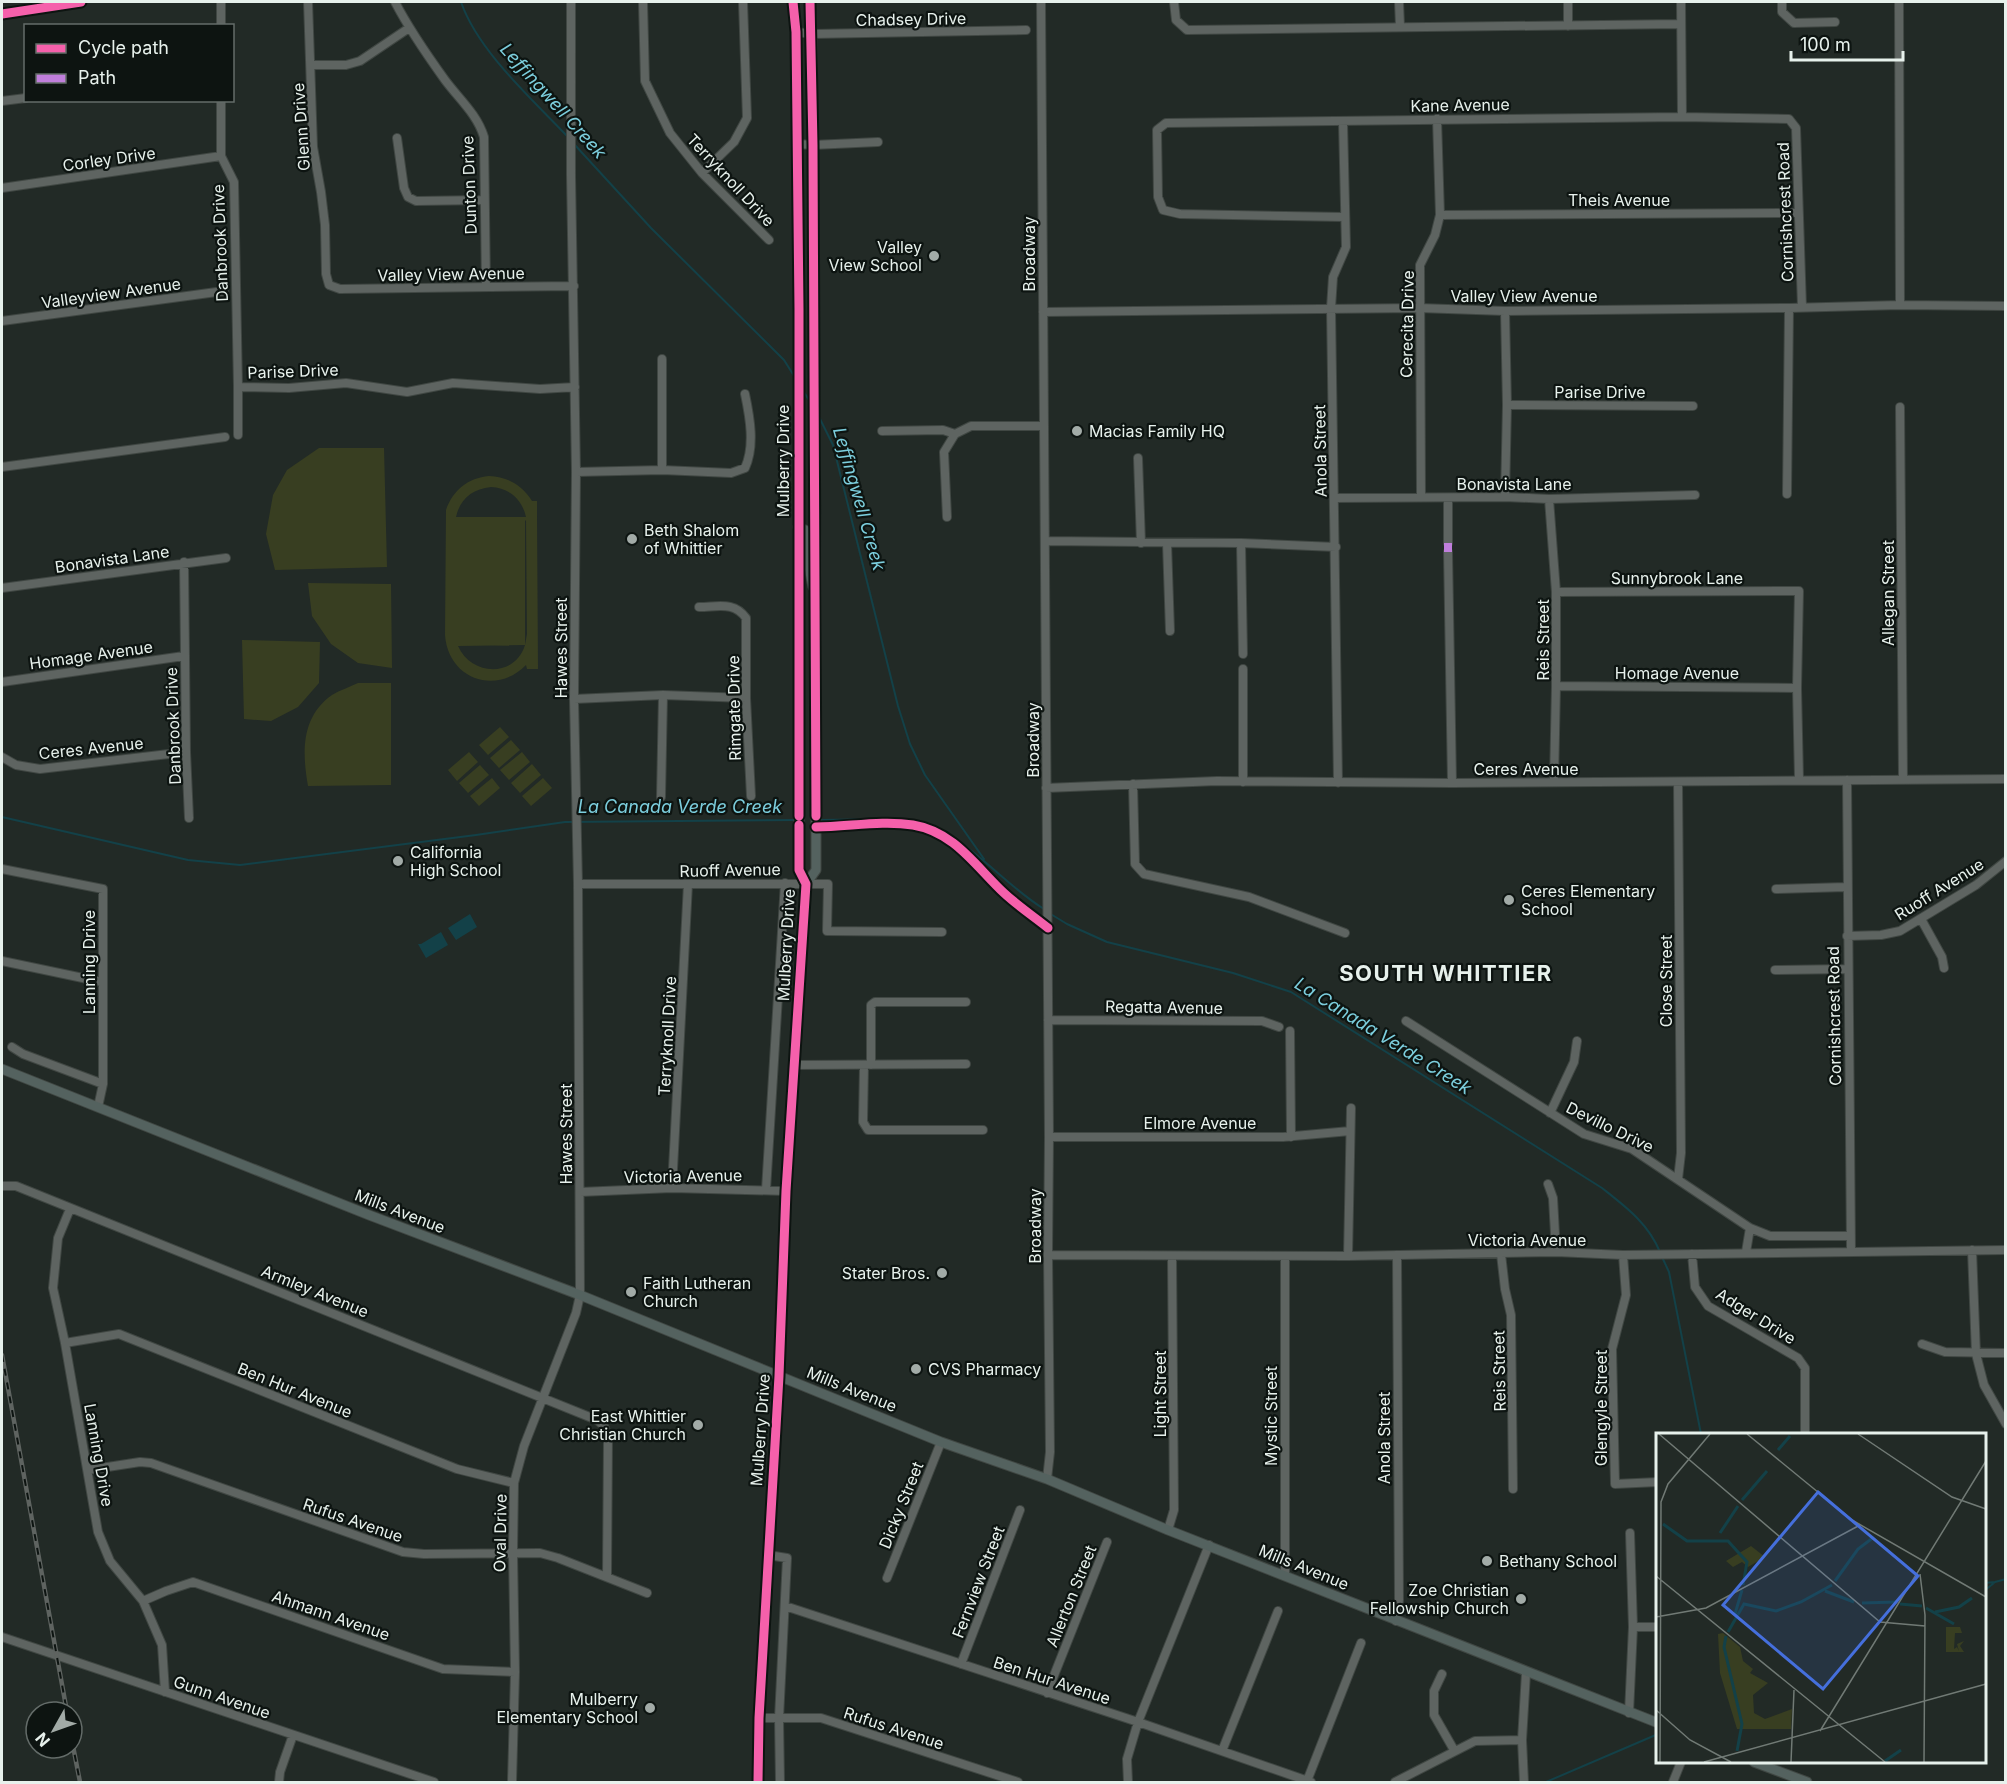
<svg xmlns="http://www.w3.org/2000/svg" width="2007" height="1784" viewBox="0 0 2007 1784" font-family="Inter,sans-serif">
  <rect width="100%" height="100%" fill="#222a26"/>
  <path fill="#383e21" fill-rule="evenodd" d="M319,448h65l3,119 -112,3 -9,-36 7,-39 14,-25z
    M489,476c19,1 33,9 43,25h5v14l1,154h-11l-1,-4c-30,31 -78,14 -81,-30l1,-125c7,-20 22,-32 43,-34zM491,487c18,1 31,12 35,30h-70c4,-18 16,-28 35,-30zM526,520l1,114 -2,11v-124zM525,645c-10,33 -54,31 -67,1z
    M308,583l83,1 1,84 -34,-5 -27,-19 -19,-28z
    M242,640l78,2 -1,41 -21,24 -27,14 -27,-2z
    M358,683h33v102l-83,1c-6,-34 -7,-69 24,-91 8,-5 18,-8 26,-12z
    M500,727l9,10 -21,18 -9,-10z
    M511,740l9,10 -21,18 -9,-10z
    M469,752l9,10 -21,19 -9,-11z
    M522,752l8,10 -21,18 -9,-10z
    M532,764l9,11 -21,18 -9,-10z
    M480,765l9,10 -21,18 -9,-10z
    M492,778l8,10 -21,18 -9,-10z
    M543,778l9,10 -21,18 -9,-10z"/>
  <path fill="#134148" d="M470,914l7,13 -21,13 -8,-12z
    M441,932l7,13 -22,13 -8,-14h3z"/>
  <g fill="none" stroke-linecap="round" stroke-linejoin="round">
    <path stroke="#134148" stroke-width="2" d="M461,2c17,49 71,97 107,135
      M574,144l77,84 133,132 12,19
      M802,389l10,16
      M818,415l15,30 65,261 12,38 15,31 59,84
      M2,817l186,43 52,5 236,-30 89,-13 232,-2
      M818,820l80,-1c62,4 97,60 146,90
      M1049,913l18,11 40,18 126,31 58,19 311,196c24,19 46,35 58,64
      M1662,1257l7,15 32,162
      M1984,1583l11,-1 11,-3
      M1984,1591l10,-8
      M1546,1782l112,-48"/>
    <g stroke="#404743" stroke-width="10">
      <path id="minor" d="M308,2l5,145 8,45 4,33 1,49 3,11 11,4 234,-3
        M395,2c14,27 32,53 50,78 14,19 32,34 39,57l2,150
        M643,2l2,79 25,52 32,40 67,67
        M1041,2l8,1135 -1,118 2,197 -3,27
        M1174,2l2,18 11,10 493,-6
        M1399,2l1,24
        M1681,2l1,115
        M1782,2v10l12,11 41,-1
        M1899,2l1,303
        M221,26v-24
        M1568,26v-24
        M796,32l16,2 214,-4
        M311,65h35l14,-4 49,-33
        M221,100v56l13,26 4,205
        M2,101l24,-3
        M397,138l7,50 4,9 8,4 68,-1
        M796,144l17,1 65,-3
        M702,173l32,-31 13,-24 -4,-116
        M2,188l219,-32
        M1440,215l358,-2
        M1345,217l-165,-3 -17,-4 -5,-13 -1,-67 9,-7 516,-6 107,2 7,9 6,179
        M1505,311l2,94 -2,92
        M1043,312l376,-4 86,3 284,-3 111,-3 106,1
        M2,321l222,-30
        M1507,405l186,1
        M1900,407l3,372
        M882,431l61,-1 12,4 16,-8h73
        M238,435v-48l51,1 57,-5 61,9 46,-9 87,6 35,-2
        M1138,458l3,85
        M2,467l223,-30
        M662,470v-111
        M576,472l86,-2 69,3 14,-5c10,-22 5,-50 0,-74
        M1787,494l2,-186
        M1421,497l-1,-232 15,-30 5,-20 -3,-96
        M1334,498l171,-1 44,2 146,-4
        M1448,498v45
        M1549,499l7,93v94l-2,96
        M947,517l-3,-65 11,-18
        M1045,541l196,2 95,4
        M1167,543l3,88
        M1241,543l2,111
        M1448,552l4,231
        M184,562l2,190 3,66
        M2,588l224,-30
        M1556,592l243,-1 -2,97 2,91
        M699,607c19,0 35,-6 47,11v80l5,98
        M2,682l182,-26
        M1556,686l241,2
        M574,699l89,-4 83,3
        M2,757l14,8 24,4 146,-17
        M1847,780l4,471
        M1243,782v-113
        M1338,783l-7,-475 2,-31 13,-30 -3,-125
        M1133,784l2,80 9,10 105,23 96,36
        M1046,788l171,-7 235,2 554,-4
        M661,797l2,-102
        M2,869l101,20v195l-5,23
        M578,884h250l-1,47 115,1
        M1776,889l70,-2
        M1921,919l21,38 2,11
        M1847,936l34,-1 19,-4 76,-46 30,-24
        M2,961l100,21
        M1775,970l72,-1
        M1048,1020l214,1 17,6
        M1406,1021l178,113 48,15 118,79 -4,24
        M1290,1031l1,106
        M12,1047l11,7 80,30
        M794,1065l172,-1
        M864,1065l-1,57 5,8h115
        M871,1065v-60l4,-3h91
        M1550,1113l24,-51 3,-21
        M1049,1137h234l67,-6
        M1678,1179l3,-26 -3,-371
        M1548,1184l5,14 3,54
        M2,1186h14l581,234 7,6 4,11 -1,140
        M672,1188l16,-304
        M766,1190l19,-307
        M580,1192l92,-4 114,3
        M70,1209l-12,29 -5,50 12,55 33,189 12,29 33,40 19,44 3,47
        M1750,1228l20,8h80
        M1972,1250l4,104 8,31 22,39
        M1501,1254l4,35 6,26 2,174
        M1692,1254l3,33 13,19 90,52 7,10v66
        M1048,1255l300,1 208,-4 67,3 383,-5
        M1623,1255l3,40 -14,54 3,135 43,-2
        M1285,1256v320
        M1348,1256l3,-148
        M65,1343l54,-9 338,135 57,14
        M1922,1344l23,8 61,1
        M88,1470l52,-8 11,1 252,89 21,2 116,-1 18,5 89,35
        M1168,1530l6,-20 -2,-254
        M768,1555l19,3 -8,160 1,64
        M887,1578l54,-136
        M143,1601l23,-10 27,-9 250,87 72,3
        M785,1606l353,116 173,60
        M1396,1621l3,-21 -2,-345
        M1633,1627h25
        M2,1637l432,145
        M961,1664l59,-154
        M1442,1674l-8,17v24l20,35
        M1047,1693l60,-151
        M1629,1713l4,-86 -3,-94
        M759,1718h62l197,64
        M1222,1751l56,-140
        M1307,1781l54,-138
        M279,1782l1,-10 13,-37
        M512,1782l3,-110 -2,-119 1,-70 10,-37 52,-133 4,-18 -2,-411 -4,-185 2,-227 -5,-297v-173
        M1128,1782l-1,-23 11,-37 71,-177
        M1395,1782l80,-41 47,-1
        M1524,1782l-2,-42 4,-67
        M1673,1782l8,-20"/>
    </g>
    <g stroke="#404743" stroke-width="11">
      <path id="major" d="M2,14l79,-12
        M798,527l7,3 4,8v29l4,20
        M806,884l10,-14v-299l-4,-537 -2,-32
        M2,1069l367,146 211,80 361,147 106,37 121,51 490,193
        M1754,1762l53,20
        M758,1782l1,-64 20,-342 7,-185 20,-307 -7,-14v-561l-3,-277 -3,-30"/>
    </g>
    <use href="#minor" stroke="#5e6461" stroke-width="8"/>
    <use href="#major" stroke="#54625f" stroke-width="9"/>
    <g stroke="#5e6360" stroke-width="4.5">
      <path id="rail" d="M2,1355l65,357
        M72,1741l8,41"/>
    </g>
    <use href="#rail" stroke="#0d1411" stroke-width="2" stroke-dasharray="7" stroke-linecap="butt"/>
    <path stroke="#c07fdc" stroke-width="8" stroke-dasharray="15 8" stroke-linecap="butt" d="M1448,543v9"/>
    <g stroke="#0d1411" stroke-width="13">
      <path id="cycleway" d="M793,2l3,30 3,277v507
        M810,2l3,143 3,671
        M2,14l79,-12
        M816,827c32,0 65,-7 97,-2 42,7 63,42 91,68 14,13 29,23 44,35
        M758,1782l1,-64 20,-342 7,-185 20,-307 -7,-14v-45"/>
    </g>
    <use href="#cycleway" stroke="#f560ab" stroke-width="9"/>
  </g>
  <g fill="#a2aba7" stroke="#0d1411" stroke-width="2">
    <circle cx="934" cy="256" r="6"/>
    <circle cx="1077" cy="431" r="6"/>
    <circle cx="632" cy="539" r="6"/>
    <circle cx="398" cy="861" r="6"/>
    <circle cx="1509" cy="900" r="6"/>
    <circle cx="942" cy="1273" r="6"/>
    <circle cx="631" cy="1292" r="6"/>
    <circle cx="916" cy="1369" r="6"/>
    <circle cx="698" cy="1425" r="6"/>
    <circle cx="1487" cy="1561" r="6"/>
    <circle cx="1521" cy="1599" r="6"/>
    <circle cx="650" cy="1708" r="6"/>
  </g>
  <g text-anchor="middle" stroke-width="4.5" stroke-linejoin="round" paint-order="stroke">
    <g font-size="16" fill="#e7f1ec" stroke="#0d1411">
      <text transform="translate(911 19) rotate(-1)" y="6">Chadsey Drive</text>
      <text transform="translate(1460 105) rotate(-1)" y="6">Kane Avenue</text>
      <text transform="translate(301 127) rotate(-94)" y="6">Glenn Drive</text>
      <text transform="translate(109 159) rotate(-8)" y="6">Corley Drive</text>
      <text transform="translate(731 180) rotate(47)" y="6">Terryknoll Drive</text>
      <text transform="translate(469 185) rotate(-92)" y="6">Dunton Drive</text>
      <text x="1619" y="206">Theis Avenue</text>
      <text transform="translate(1785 212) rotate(-92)" y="6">Cornishcrest Road</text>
      <text transform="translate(220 243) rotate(-92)" y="6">Danbrook Drive</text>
      <text transform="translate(1029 254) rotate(-90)" y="6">Broadway</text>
      <text transform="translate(451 274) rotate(-1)" y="6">Valley View Avenue</text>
      <text transform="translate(111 293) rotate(-8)" y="6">Valleyview Avenue</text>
      <text x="1524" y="302">Valley View Avenue</text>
      <text transform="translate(1407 324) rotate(-89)" y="6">Cerecita Drive</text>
      <text transform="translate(293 371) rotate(-2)" y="6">Parise Drive</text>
      <text x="1600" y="398">Parise Drive</text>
      <text transform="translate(1320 451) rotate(-91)" y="6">Anola Street</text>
      <text transform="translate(783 461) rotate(-90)" y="6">Mulberry Drive</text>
      <text x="1514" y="490">Bonavista Lane</text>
      <text transform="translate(112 559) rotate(-8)" y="6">Bonavista Lane</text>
      <text x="1677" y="584">Sunnybrook Lane</text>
      <text transform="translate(1888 593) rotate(-90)" y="6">Allegan Street</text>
      <text transform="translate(1543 640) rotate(-90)" y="6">Reis Street</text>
      <text transform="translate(561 648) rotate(-90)" y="6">Hawes Street</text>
      <text transform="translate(91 655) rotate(-8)" y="6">Homage Avenue</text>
      <text x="1677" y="679">Homage Avenue</text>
      <text transform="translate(734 708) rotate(-91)" y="6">Rimgate Drive</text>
      <text transform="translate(173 726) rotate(-92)" y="6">Danbrook Drive</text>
      <text transform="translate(1033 740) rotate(-90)" y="6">Broadway</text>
      <text transform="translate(91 748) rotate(-6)" y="6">Ceres Avenue</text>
      <text x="1526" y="775">Ceres Avenue</text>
      <text transform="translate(730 870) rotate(-1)" y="6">Ruoff Avenue</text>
      <text transform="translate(1939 889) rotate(-32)" y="6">Ruoff Avenue</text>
      <text transform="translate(786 945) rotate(-87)" y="6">Mulberry Drive</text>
      <text transform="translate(89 962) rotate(-90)" y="6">Lanning Drive</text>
      <text transform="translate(1666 981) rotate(-90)" y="6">Close Street</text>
      <text transform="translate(1164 1007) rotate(1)" y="6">Regatta Avenue</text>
      <text transform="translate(1834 1016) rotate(-91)" y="6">Cornishcrest Road</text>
      <text transform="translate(667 1036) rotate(-87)" y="6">Terryknoll Drive</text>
      <text x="1200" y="1129">Elmore Avenue</text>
      <text transform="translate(1610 1127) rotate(26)" y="6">Devillo Drive</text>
      <text transform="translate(566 1134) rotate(-90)" y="6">Hawes Street</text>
      <text transform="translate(683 1176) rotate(-1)" y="6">Victoria Avenue</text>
      <text transform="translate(400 1211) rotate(21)" y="6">Mills Avenue</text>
      <text transform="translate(1035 1226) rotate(-90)" y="6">Broadway</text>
      <text x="1527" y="1246">Victoria Avenue</text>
      <text transform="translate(315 1291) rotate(22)" y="6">Armley Avenue</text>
      <text transform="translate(1756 1316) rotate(32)" y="6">Adger Drive</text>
      <text transform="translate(1499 1371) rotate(-91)" y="6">Reis Street</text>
      <text transform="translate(852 1389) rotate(22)" y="6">Mills Avenue</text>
      <text transform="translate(295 1390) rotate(22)" y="6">Ben Hur Avenue</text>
      <text transform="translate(1160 1394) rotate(-90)" y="6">Light Street</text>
      <text transform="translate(1601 1408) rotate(-90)" y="6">Glengyle Street</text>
      <text transform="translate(1271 1416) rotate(-90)" y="6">Mystic Street</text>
      <text transform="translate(760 1430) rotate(-86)" y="6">Mulberry Drive</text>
      <text transform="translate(1384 1438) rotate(-90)" y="6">Anola Street</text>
      <text transform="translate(99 1455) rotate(80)" y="6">Lanning Drive</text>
      <text transform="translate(901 1505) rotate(-68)" y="6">Dicky Street</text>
      <text transform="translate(353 1520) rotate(19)" y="6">Rufus Avenue</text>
      <text transform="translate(500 1533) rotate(-89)" y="6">Oval Drive</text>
      <text transform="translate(1304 1567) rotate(22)" y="6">Mills Avenue</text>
      <text transform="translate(978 1582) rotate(-69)" y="6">Fernview Street</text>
      <text transform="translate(1071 1596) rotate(-68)" y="6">Allerton Street</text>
      <text transform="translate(331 1615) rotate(19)" y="6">Ahmann Avenue</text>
      <text transform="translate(1052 1680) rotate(18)" y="6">Ben Hur Avenue</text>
      <text transform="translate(222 1697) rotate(19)" y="6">Gunn Avenue</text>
      <text transform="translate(894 1728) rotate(18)" y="6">Rufus Avenue</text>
    </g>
    <g font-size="16" fill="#e7f1ec" stroke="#0d1411" text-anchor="start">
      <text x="922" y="253" text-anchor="end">Valley<tspan x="922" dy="18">View School</tspan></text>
      <text x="1089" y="437">Macias Family HQ</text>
      <text x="644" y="536">Beth Shalom<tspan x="644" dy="18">of Whittier</tspan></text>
      <text x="410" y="858">California<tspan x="410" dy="18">High School</tspan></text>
      <text x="1521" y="897">Ceres Elementary<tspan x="1521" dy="18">School</tspan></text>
      <text x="930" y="1279" text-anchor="end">Stater Bros.</text>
      <text x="643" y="1289">Faith Lutheran<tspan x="643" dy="18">Church</tspan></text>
      <text x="928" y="1375">CVS Pharmacy</text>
      <text x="686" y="1422" text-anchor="end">East Whittier<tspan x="686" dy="18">Christian Church</tspan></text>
      <text x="1499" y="1567">Bethany School</text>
      <text x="1509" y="1596" text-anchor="end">Zoe Christian<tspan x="1509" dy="18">Fellowship Church</tspan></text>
      <text x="638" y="1705" text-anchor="end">Mulberry<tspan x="638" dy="18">Elementary School</tspan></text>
    </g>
    <g font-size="18" font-style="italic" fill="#7ccedd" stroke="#0d1411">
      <text transform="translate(553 101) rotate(48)" y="6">Leffingwell Creek</text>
      <text transform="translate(859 499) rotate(74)" y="6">Leffingwell Creek</text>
      <text x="680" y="813">La Canada Verde Creek</text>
      <text transform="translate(1383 1036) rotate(32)" y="6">La Canada Verde Creek</text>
    </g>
    <g font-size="22" font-weight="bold" letter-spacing="1.5" fill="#e7f1ec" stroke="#0d1411">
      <text x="1446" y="981">SOUTH WHITTIER</text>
    </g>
  </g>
  <g transform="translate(1656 1433)">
    <rect width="330" height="330" fill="#222a26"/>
    <path d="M95,113l14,11 -17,10 -6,-5 -9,5 -7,-6zM290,194h14l2,6h-7l-1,16 3,-2 2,4 -2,-7 7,-3 -4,5 4,6h-18zM67,200l17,14 3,14 10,8 -3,4 18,10 -15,12 1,18 11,6 27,-10 -1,20h-54l-17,-56 -2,-39z" fill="#383e21"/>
    <path fill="none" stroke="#134148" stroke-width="3" d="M122,17l12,-14M86,67l25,-29M7,91l24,17h41l19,21 -4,23M64,100l18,-27M179,148l23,-32 16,-12M169,158l29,11M206,170l34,-1M244,171l22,2M270,175l28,16M279,179l24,-5 13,-9M79,181l7,-24M72,199l16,-28 32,7 25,-9 31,-17M70,203l-2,11 18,77 -5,27M229,328l16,-11"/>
    <path fill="none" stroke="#717a75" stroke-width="1.5" d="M3,1l221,188 45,4M91,1l105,86 134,77M202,1l94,63 34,12M264,141l5,41 -1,147M0,143l229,186M0,184l50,-9 154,-83M0,277l34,30 41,22M164,298l166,-270M4,329l1,-260 7,-18 42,-50M48,329l282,-78M135,329l3,-72"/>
    <path fill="#456fdc" fill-opacity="0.15" stroke="#456fdc" stroke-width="3" d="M162,59l100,84 -95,113 -100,-84z"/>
    <rect width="330" height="330" fill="none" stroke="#e7f1ec" stroke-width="3"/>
  </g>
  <rect width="2007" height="1784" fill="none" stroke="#e7f1ec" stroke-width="6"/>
  <rect x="24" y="24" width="210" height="78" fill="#0d1411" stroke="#646c69" stroke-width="1.5"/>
  <rect x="36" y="44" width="30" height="9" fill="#f560ab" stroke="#646c69" stroke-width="1.5"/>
  <text x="78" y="54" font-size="18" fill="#e7f1ec">Cycle path</text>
  <rect x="36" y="74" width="30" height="9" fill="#c07fdc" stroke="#646c69" stroke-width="1.5"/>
  <text x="78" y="84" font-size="18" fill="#e7f1ec">Path</text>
  <g transform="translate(54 1730) rotate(230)"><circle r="28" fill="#0d1411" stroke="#646c69" stroke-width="1.5"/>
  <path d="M0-4.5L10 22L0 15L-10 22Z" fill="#a2aba7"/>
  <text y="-9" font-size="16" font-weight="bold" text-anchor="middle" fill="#e7f1ec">N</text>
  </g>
  <path d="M1791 51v9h112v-9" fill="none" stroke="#e7f1ec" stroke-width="3"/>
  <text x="1800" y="51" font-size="18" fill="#e7f1ec" stroke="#0d1411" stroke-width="4.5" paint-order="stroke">100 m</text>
</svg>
